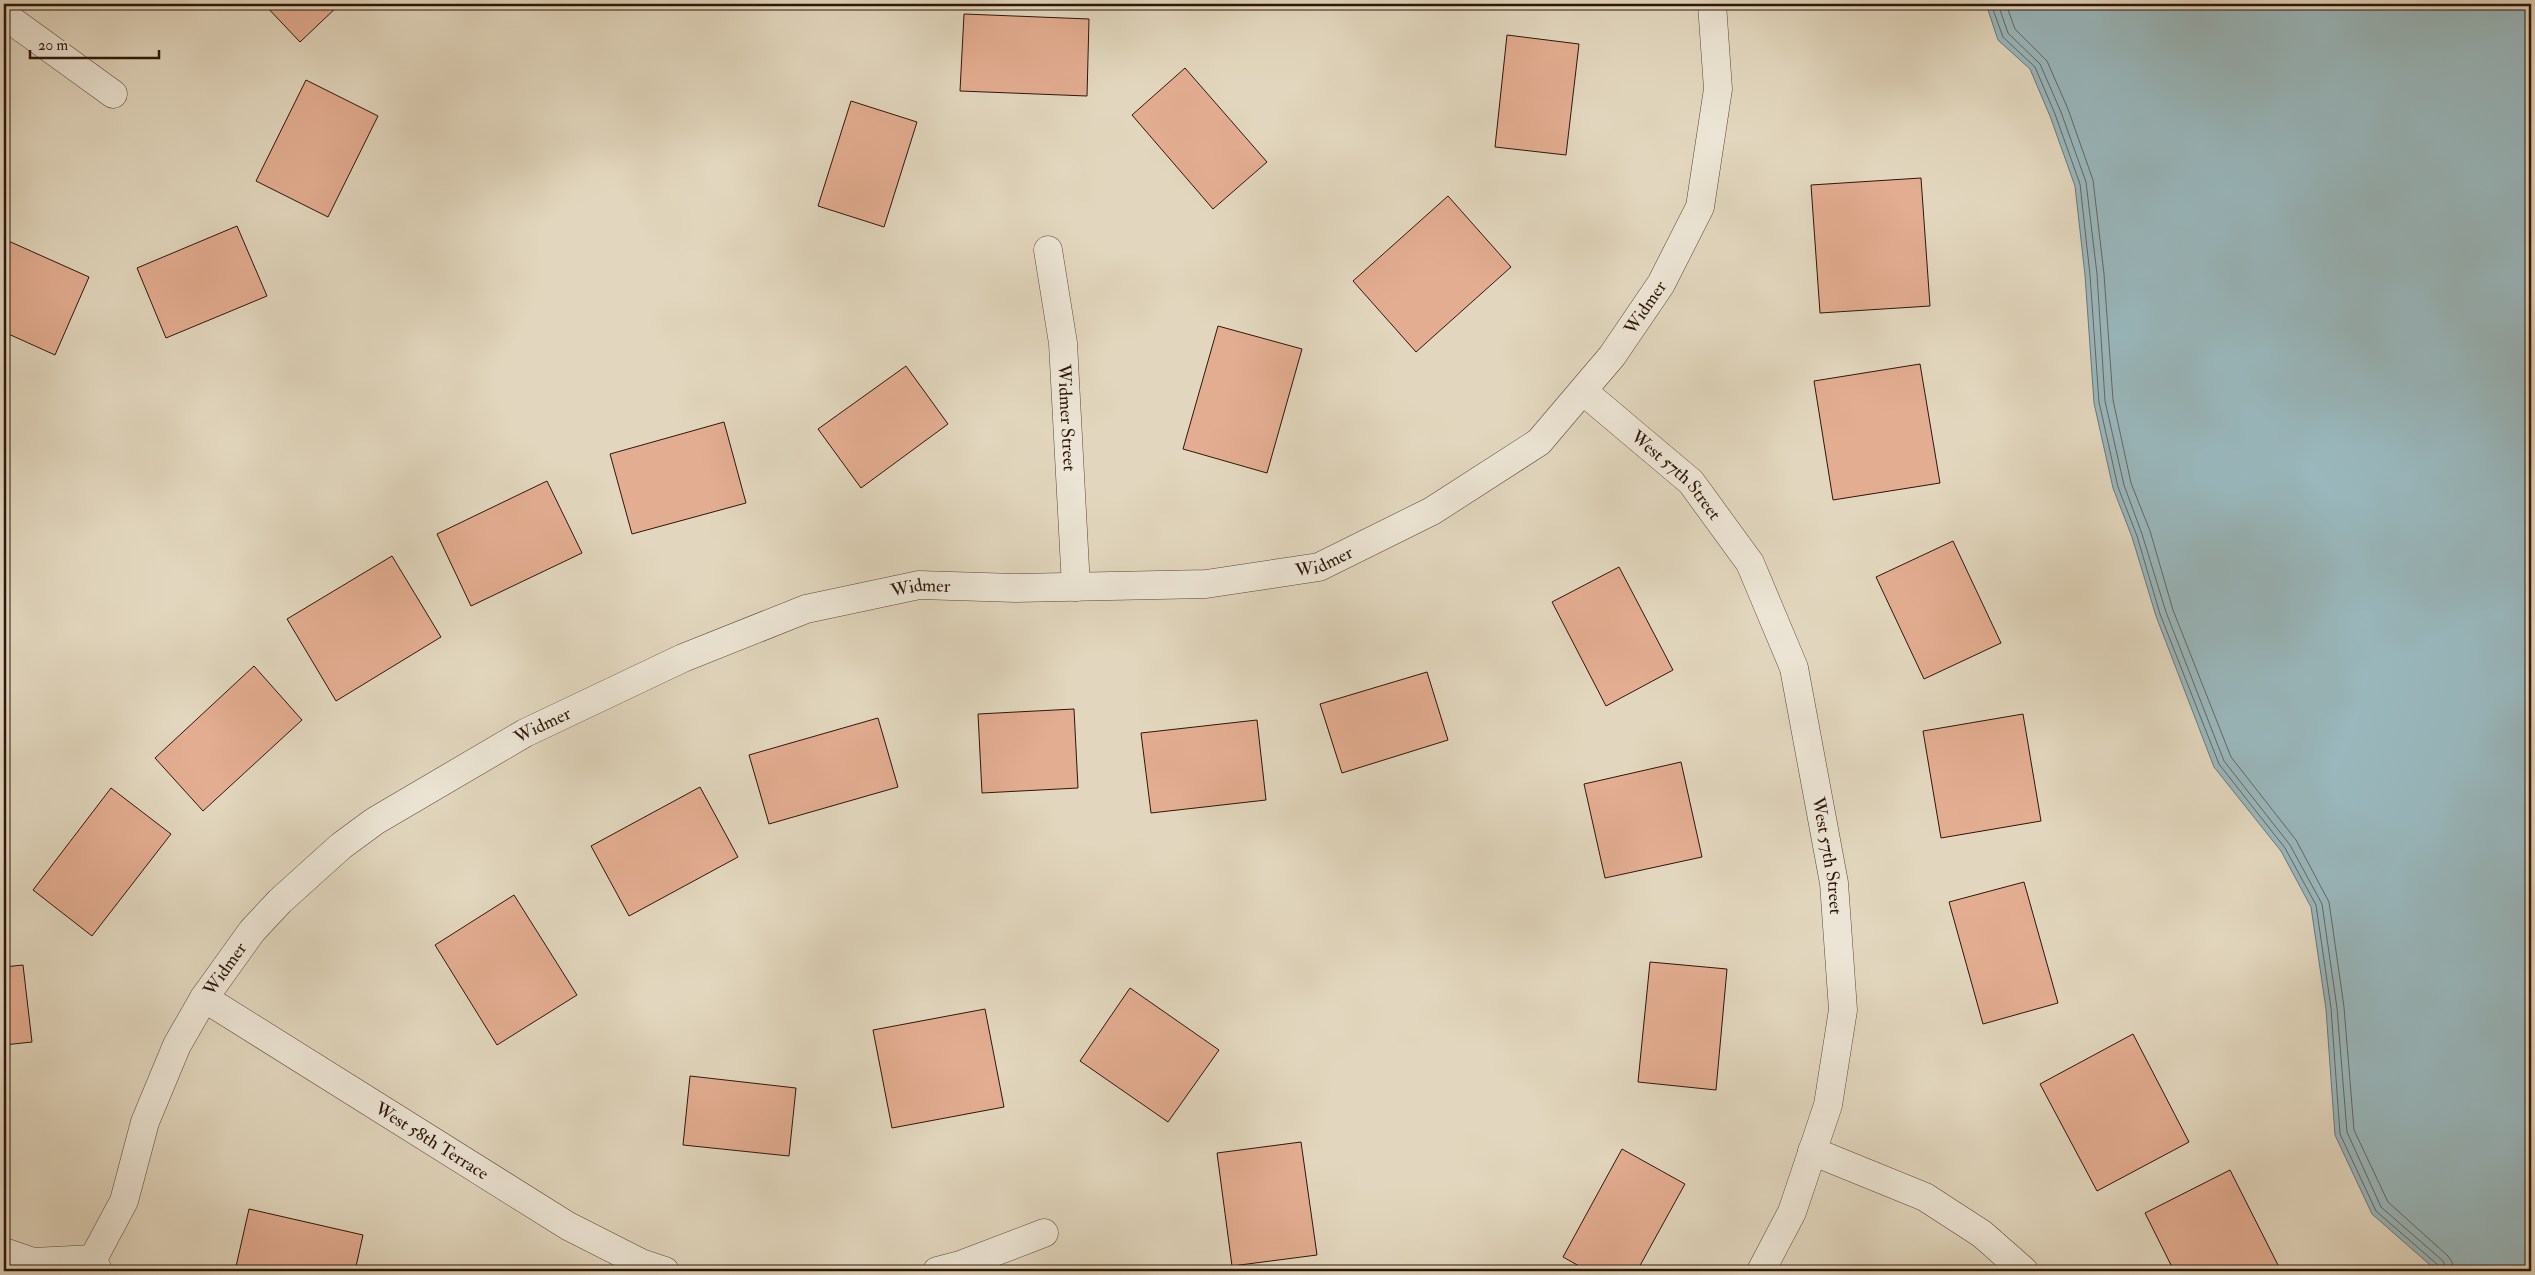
<svg xmlns="http://www.w3.org/2000/svg" width="2535" height="1275" viewBox="0 0 2535 1275" font-family="'IM FELL Double Pica',serif">
  <rect width="100%" height="100%" fill="#e2d7be"/>
  <filter id="stains"><feTurbulence type="fractalNoise" baseFrequency=".004" numOctaves="4"/><feColorMatrix values="0 0 0 0 .2 0 0 0 0 .09 0 0 0 0 .02 0 0 0 .5 -.17"/></filter>
  <radialGradient id="worn" r=".72"><stop offset=".6" stop-color="#630" stop-opacity="0"/><stop offset="1" stop-color="#630" stop-opacity=".3"/></radialGradient>
  <path fill="#99b7bc" stroke="#6e7774" d="M1986,4h545v1267h-94l-65,-57 -37,-79 -9,-126 -15,-102 -30,-56 -67,-84 -58,-151 -24,-79 -19,-49 -19,-85 -9,-128 -10,-89 -25,-70 -20,-47 -32,-29z"/>
  <g fill="none" stroke-linecap="round" stroke-linejoin="round">
    <path stroke="#646662" stroke-width="1" d="M1991,4l12,33 32,30 20,47 25,70 10,91 9,127 19,85 19,49 23,78 59,150 66,84 31,57 15,103 9,126 36,77 62,54 2,6
      M1998,4l10,29 32,31 21,48 25,70 11,92 8,127 19,84 18,49 24,78 58,149 66,84 32,59 15,104 10,124 34,75 62,54 4,10
      M2006,4l9,25 32,32 21,48 25,71 11,94 9,126 18,83 19,48 23,79 58,147 65,83 33,62 15,105 10,123 34,72 60,54 4,6 2,9"/>
  </g>
  <path fill="#e3ad91" stroke="#2e1609" d="M264,4h76l-40,38z
    M964,14l125,5 -2,77 -127,-5z
    M1507,35l72,9 -13,111 -71,-8z
    M1185,68l82,94 -54,47 -81,-94z
    M306,80l72,36 -50,101 -72,-36z
    M851,101l66,21 -33,105 -66,-21z
    M1921,178l9,128 -110,7 -9,-128z
    M1448,196l63,71 -95,85 -63,-71z
    M237,226l30,70 -101,42 -29,-70z
    M4,239l85,38 -34,78 -51,-23z
    M1218,326l84,23 -35,124 -84,-24z
    M1920,364l20,119 -107,17 -19,-119z
    M906,366l42,58 -87,64 -43,-59z
    M724,422l22,81 -114,31 -22,-80z
    M547,481l35,72 -111,53 -34,-72z
    M1953,541l48,102 -77,36 -48,-102z
    M392,556l49,81 -105,64 -49,-82z
    M1619,567l54,103 -67,36 -54,-104z
    M254,666l48,54 -99,91 -48,-53z
    M1427,672l21,68 -106,33 -22,-69z
    M1074,709l4,79 -96,5 -4,-79z
    M2023,714l18,107 -100,17 -18,-107z
    M878,718l20,69 -129,37 -20,-69z
    M1257,720l9,80 -115,13 -10,-80z
    M1681,762l21,95 -97,21 -21,-94z
    M700,787l38,70 -109,59 -38,-70z
    M111,788l60,46 -79,102 -59,-46z
    M2024,882l34,121 -75,21 -34,-122z
    M514,895l63,100 -80,50 -62,-100z
    M1650,962l77,7 -11,121 -78,-8z
    M23,965l9,77 -28,3v-78z
    M1130,988l89,62 -51,72 -88,-61z
    M985,1009l19,98 -112,21 -19,-98z
    M2133,1034l56,108 -92,49 -57,-107z
    M690,1076l106,12 -7,68 -106,-11z
    M1301,1142l16,113 -85,11 -15,-113z
    M1622,1149l63,35 -48,87h-49l-25,-14z
    M2230,1170l51,101h-107l-29,-58z
    M249,1209l114,26 -8,36h-120z"/>
  <g fill="none" stroke-linecap="round" stroke-linejoin="round">
    <g stroke="#5b4636" stroke-width="29">
      <g id="minor">
        <path d="M4,15l109,79"/>
        <path id="s1" d="M1048,250l15,93 13,244"/>
        <path id="s2" d="M1583,391l108,91 59,81 44,105 40,215 9,127 -15,95 -36,107 -31,59"/>
        <path id="s3" d="M204,998l364,228 73,37 24,8"/>
        <path d="M1812,1151l113,46 57,37 42,37"/>
        <path d="M4,1252l29,10 60,-3"/>
        <path id="s4" d="M98,1271l-5,-12 31,-58 21,-79 32,-77 27,-47 48,-67 28,-30 61,-55 34,-25 150,-88 158,-75 123,-49 113,-24 97,3 190,-4 113,-17 113,-56 107,-69 73,-86 49,-72 39,-77 18,-118 -6,-85"/>
        <path d="M937,1271l23,-6 84,-32"/>
      </g>
    </g>
    <use href="#minor" stroke="#ece5d5" stroke-width="28"/>
  </g>
  <g text-anchor="middle" stroke-width="4" stroke-linejoin="round" paint-order="stroke">
    <g font-size="18" fill="#2e1609" stroke="#ece5d5">
      <text dy="6" stroke="none"><textPath href="#s4" startOffset="1969">Widmer</textPath></text>
      <text dy="6" stroke="none"><textPath href="#s1" startOffset="169">Widmer Street</textPath></text>
      <text dy="6" stroke="none"><textPath href="#s2" startOffset="126">West 57th Street</textPath></text>
      <text dy="6" stroke="none"><textPath href="#s4" startOffset="1550">Widmer</textPath></text>
      <text dy="6" stroke="none"><textPath href="#s4" startOffset="1144">Widmer</textPath></text>
      <text dy="6" stroke="none"><textPath href="#s4" startOffset="739">Widmer</textPath></text>
      <text dy="6" stroke="none"><textPath href="#s2" startOffset="546">West 57th Street</textPath></text>
      <text dy="6" stroke="none"><textPath href="#s4" startOffset="334">Widmer</textPath></text>
      <text dy="6" stroke="none"><textPath href="#s3" startOffset="269">West 58th Terrace</textPath></text>
    </g>
  </g>
  <rect width="2535" height="1275" fill="none" stroke="#e2d7be" stroke-width="20"/>
  <rect x="5" y="5" width="2525" height="1265" fill="none" stroke="#2e1609" stroke-width="2.5"/>
  <rect x="10" y="10" width="2515" height="1255" fill="none" stroke="#2e1609"/>
  <path d="M30 50v8h129v-8" fill="none" stroke="#2e1609" stroke-width="2.5"/>
  <text x="38" y="50" font-size="15" fill="#2e1609" stroke="#ece5d5" stroke-width="4" paint-order="stroke">20 m</text>
  <rect width="100%" height="100%" filter="url(#stains)"/>
  <rect width="100%" height="100%" fill="url(#worn)"/>
</svg>
